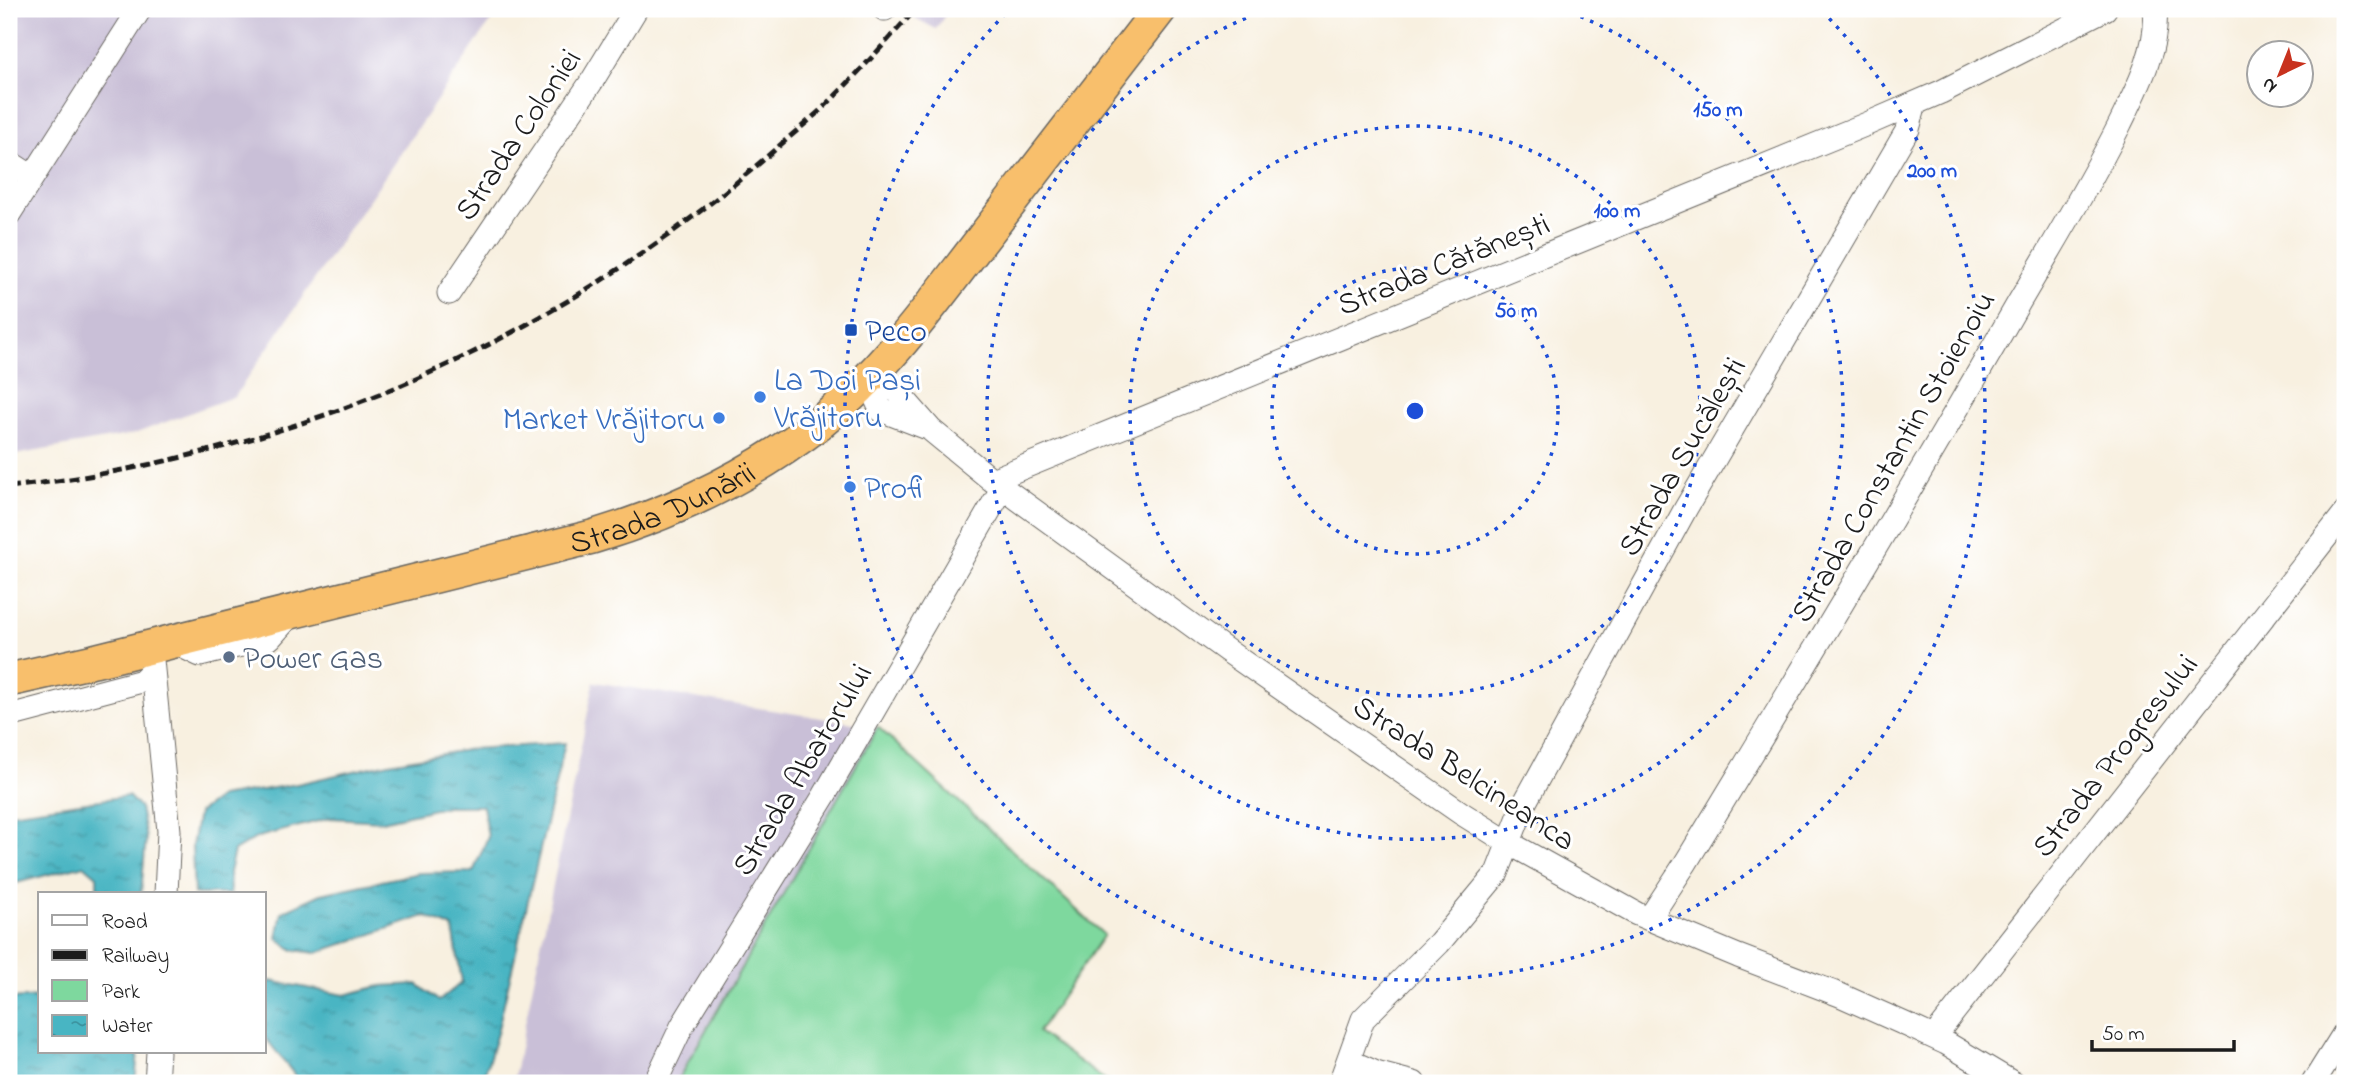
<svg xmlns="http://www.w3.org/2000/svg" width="2354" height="1092" viewBox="0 0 2354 1092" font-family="'Indie Flower',sans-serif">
  <defs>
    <pattern id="water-ripples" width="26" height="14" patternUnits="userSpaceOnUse" patternTransform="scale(1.75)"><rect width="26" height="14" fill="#48b5c3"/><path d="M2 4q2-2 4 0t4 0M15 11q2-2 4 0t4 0" fill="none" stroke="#3b929e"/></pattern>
  </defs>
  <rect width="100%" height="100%" fill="#fff"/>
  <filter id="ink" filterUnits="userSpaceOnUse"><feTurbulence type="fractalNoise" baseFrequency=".0143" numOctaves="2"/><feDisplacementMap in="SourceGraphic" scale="14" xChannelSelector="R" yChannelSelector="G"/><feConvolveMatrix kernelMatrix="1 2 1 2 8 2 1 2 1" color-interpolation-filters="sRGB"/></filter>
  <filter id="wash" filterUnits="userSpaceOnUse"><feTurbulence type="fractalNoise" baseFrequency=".00686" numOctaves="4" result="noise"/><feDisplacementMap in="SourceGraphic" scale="28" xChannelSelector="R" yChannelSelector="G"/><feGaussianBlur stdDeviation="1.57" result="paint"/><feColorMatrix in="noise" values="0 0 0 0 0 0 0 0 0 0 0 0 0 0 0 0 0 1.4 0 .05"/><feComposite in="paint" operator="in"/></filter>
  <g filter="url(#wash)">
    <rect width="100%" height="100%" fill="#f8f0e0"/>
    <path fill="#c9bfd7" d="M9,9h490l-264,387 -101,38 -125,22z
      M898,9h51l-13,20z
      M594,682l284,45 -202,356h-163z"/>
    <path fill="#7ed89e" stroke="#4d7a5d" stroke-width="2" d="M878,727l226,208 -66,97 71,51h-433z"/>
    <path fill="url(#water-ripples)" stroke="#326870" stroke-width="2" d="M565,743l-68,290 -15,50h-168l-16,-4 -34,-43v-56l81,15 35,-9 37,-2 22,17 23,-19 -9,-54 -28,-12 -109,37 -23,-3 -16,-12 5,-26 39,-18 98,-21 54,-1 15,-35 -5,-31h-35l-66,15 -52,-3 -72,19 -24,14 -5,21 1,22h-36l-2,-48 6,-33 22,-16 77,-13 92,-21 83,-14z
      M128,796l12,12 6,30 -5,56h-44v-18l-13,-11 -75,20v-72z
      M40,997v55h98l-3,31h-126v-84z"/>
  </g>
  <g filter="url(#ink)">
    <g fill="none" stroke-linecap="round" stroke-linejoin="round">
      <g stroke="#696661" stroke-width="25">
        <path id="minor" d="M884,9h1
          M9,162l23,15
          M9,214l131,-205
          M449,293l143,-212 44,-72
          M867,379l30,12 34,39 61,50 234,170 235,163 48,30 128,71 101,42 102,39 65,29 41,19 67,40
          M867,379l14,31 44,17
          M992,480l875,-356 74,-32 164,-83
          M171,641l29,14 70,-17 23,-26
          M153,670l16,161 -3,63
          M9,716l133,-35 11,-11 -1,-10
          M1649,919l36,-55c113,-186 225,-372 333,-560 35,-60 71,-118 102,-180 17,-35 39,-76 35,-115
          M1934,1037l411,-524
          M1349,1061l27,12 38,10
          M156,1083l2,-31
          M655,1083l27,-57 142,-230 179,-309
          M1340,1083l23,-64 76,-76 58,-70 27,-69 162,-296 222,-379 7,-25
          M2313,1083l32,-51"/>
      </g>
      <g stroke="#696661" stroke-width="36">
        <g id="highway">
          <path id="s1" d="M9,680l85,-19 498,-124c84,-25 161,-62 230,-116 61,-49 107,-113 154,-174 61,-79 123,-159 184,-238"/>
        </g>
      </g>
      <use href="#minor" stroke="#fff" stroke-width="23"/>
      <use href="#highway" stroke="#f8bf6c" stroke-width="33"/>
      <path stroke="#1c1c1c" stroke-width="5" stroke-dasharray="10 5" stroke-linecap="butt" d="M9,487c283,-31 546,-145 761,-333 22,-20 46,-38 67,-60 27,-27 53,-57 79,-85"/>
    </g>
  </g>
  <g fill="none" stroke="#1d4ed8" stroke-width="3.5" stroke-dasharray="3.5 7">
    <circle cx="1415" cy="411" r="143"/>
    <circle cx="1415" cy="411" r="285"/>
    <path d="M1561 9A428 428 0 1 1 1269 9"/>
    <path d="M1822 11A570 570 0 1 1 1008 11"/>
  </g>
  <rect fill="#1a4fb4" stroke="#fff" stroke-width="2.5" x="844" y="323" width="14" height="14" rx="3.5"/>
  <g fill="#3f7fe0" stroke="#fff" stroke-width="2.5">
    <circle cx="760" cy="397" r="7"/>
    <circle cx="719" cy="418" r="7"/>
    <circle cx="850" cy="487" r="7"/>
  </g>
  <circle fill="#5c6f8a" stroke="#fff" stroke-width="2.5" cx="229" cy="657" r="7"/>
  <g text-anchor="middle" stroke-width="6" stroke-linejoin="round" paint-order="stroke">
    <g font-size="32" fill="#1c1c1c" stroke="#fff">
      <text transform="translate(517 134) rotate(-56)" y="11">Strada Coloniei</text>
      <text transform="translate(1443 263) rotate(-22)" y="11">Strada Cătănești</text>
      <text transform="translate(1681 456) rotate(-60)" y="11">Strada Sucălești</text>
      <text transform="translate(1892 456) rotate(-60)" y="11">Strada Constantin Stoienoiu</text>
      <text dy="11" stroke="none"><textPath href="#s1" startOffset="676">Strada Dunării</textPath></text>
      <text transform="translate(2114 755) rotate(-52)" y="11">Strada Progresului</text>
      <text transform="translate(801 769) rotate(-59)" y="11">Strada Abatorului</text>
      <text transform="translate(1465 772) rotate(33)" y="11">Strada Belcineanca</text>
    </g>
    <g font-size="32" fill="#164399" stroke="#fff" text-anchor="start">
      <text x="865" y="341">Peco</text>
    </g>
    <g font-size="32" fill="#366cbe" stroke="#fff" text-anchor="start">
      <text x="774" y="390">La Doi Pași<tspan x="774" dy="37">Vrăjitoru</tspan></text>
      <text x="705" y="429" text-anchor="end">Market Vrăjitoru</text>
      <text x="864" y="498">Profi</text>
    </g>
    <g font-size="32" fill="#4e5e75" stroke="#fff" text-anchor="start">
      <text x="243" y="668">Power Gas</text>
    </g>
  </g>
  <circle cx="1415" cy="411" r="10" fill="#1d4ed8" stroke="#fff" stroke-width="3.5"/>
  <g font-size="21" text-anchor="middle" font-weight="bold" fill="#1d4ed8" stroke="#fff" stroke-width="6" stroke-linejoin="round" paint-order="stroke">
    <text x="1718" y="116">150 m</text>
    <text x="1932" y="177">200 m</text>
    <text x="1617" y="217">100 m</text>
    <text x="1516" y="317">50 m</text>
  </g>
  <rect width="2354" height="1092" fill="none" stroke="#fff" stroke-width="35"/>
  <rect x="38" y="892" width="228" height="161" fill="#ffffff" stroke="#a4a4a4" stroke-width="2"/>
  <rect x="52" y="915" width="35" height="10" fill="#ffffff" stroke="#a4a4a4" stroke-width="2"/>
  <text x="102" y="928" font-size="21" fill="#1c1c1c">Road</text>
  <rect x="52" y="950" width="35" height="10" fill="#1c1c1c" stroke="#a4a4a4" stroke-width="2"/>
  <text x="102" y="962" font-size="21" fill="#1c1c1c">Railway</text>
  <rect x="52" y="980" width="35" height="21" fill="#7ed89e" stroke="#a4a4a4" stroke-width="2"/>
  <text x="102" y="998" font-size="21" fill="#1c1c1c">Park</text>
  <rect x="52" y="1015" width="35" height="21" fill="url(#water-ripples)" stroke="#a4a4a4" stroke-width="2"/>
  <text x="102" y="1032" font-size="21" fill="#1c1c1c">Water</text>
  <g transform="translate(2280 74) rotate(223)"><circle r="33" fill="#ffffff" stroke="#a4a4a4" stroke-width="2"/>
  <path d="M0-5L12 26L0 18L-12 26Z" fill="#c8321e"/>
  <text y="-10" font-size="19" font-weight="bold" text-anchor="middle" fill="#1c1c1c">N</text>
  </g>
  <path d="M2092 1040v10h142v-10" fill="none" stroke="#1c1c1c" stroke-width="3.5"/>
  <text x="2102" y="1040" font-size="21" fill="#1c1c1c" stroke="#ffffff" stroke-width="5" paint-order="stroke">50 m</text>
</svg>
